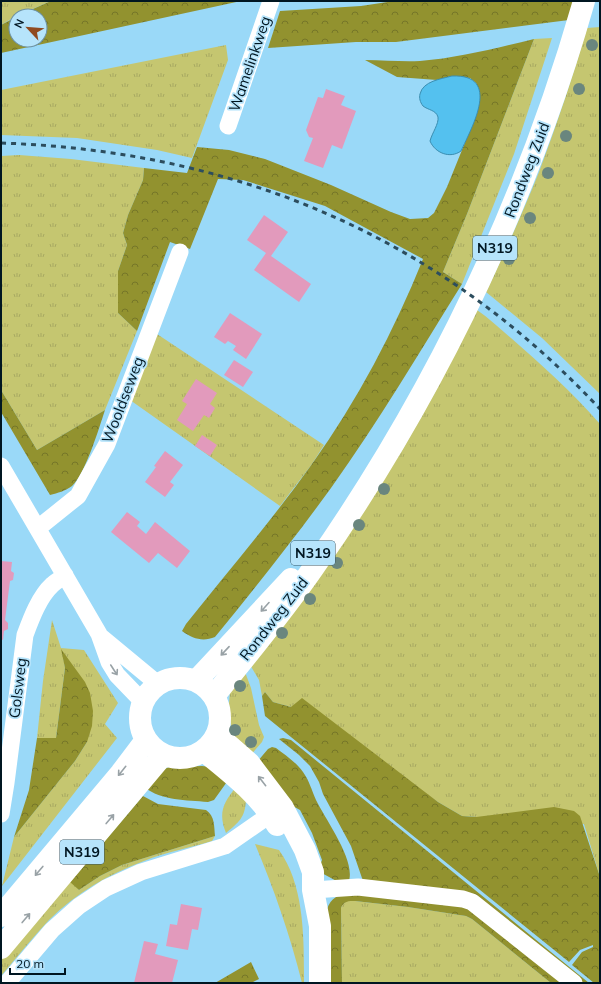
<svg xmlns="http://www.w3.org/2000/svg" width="601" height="984" viewBox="0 0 601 984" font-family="Mulish,sans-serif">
  <defs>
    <pattern id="grass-tufts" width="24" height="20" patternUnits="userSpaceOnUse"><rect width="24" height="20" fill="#c5c670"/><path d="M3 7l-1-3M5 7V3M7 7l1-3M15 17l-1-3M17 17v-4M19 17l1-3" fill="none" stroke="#a7a961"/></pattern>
    <pattern id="forest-crowns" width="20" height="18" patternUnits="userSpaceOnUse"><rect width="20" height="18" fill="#92922f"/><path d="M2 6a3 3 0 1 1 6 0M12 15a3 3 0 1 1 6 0" fill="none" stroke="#757628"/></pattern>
  </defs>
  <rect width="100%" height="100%" fill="#9ad9f8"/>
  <path fill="url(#grass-tufts)" d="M1,1h50l-35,15 -15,9z
    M600,27v367l-58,-56 -56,-46c19,-40 37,-80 53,-120 18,-48 34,-96 48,-144z
    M552,38l-38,116 -52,130 -19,-12 24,-58 67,-175z
    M226,45l2,15 -36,98 -35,-8 -80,-12 -76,-3v-45z
    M19,155l52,4 73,9 -1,12 -15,35 -5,18 4,12 -9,26v42l19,18 -32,79 -68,40 -36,-60v-234z
    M477,310c12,8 23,19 34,28 31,27 62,55 89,86v453l-16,-53 -122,-8 -24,-14 -147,-95 -18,-5 -8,-10 -3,4 -3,-16 -10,-17 152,-211 33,-58z
    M157,334l167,111 -12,19 -32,42 -150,-106z
    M52,620l9,28 23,2 34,53 -13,21 12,14 -115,148 12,-49 61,-76 12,-19 -25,-92 3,18 -9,70h-19l6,-57z
    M245,672l6,16 8,37 5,12 -2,5 -13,15 -17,-21 -3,-33 1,-11z
    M236,787l10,13c-1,18 -7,22 -20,33 -8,-20 -3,-30 10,-46z
    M139,793l4,3 -72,85 8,9 21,-14 22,-11 93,-29 -3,5c-22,7 -46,11 -68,20 -35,13 -68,32 -95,59 -17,18 -32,37 -48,56v-18z
    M255,844l24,6c26,36 25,90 25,133h-2c-12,-48 -28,-94 -47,-139z
    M347,901h8l53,6 58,9 6,3 79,64h-209l-1,-75 1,-4z"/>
  <path fill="url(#forest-crowns)" d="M51,1h190l-240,52v-28l15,-8v23h24v-24h-23z
    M394,1h180l-5,19 -173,22h-40l-88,6 12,-37 81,-5z
    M534,39l-67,175 -24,58 19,12c-43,69 -84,138 -131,204 -37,51 -76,100 -116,149 -12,5 -22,2 -33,-6l4,-7c42,-53 87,-105 126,-160 45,-63 82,-133 111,-205l-98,-53 -82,-26 -25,-1 -28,70 -20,-7 -33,89 -19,-18v-42l9,-26 -4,-12 5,-18 15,-35 1,-12 43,5 10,-26 32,3 36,9 66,26 60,27 19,7 18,-1 6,-5 13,-26 30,-74 3,-15 -1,-9 -3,-6 -6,-5 -18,-2 -15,4 -40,-3 -32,-17c19,0 37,2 55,1 39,-3 77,-13 114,-22z
    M1,390l36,60 68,-40c-6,18 -20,65 -33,76 -7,5 -14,7 -22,9l-49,-83z
    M61,649l24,33 5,11 3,18 -1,15 -5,16 -12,19 -61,76 15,-47 8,-52h19l9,-70z
    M265,692l8,10 18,5 11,-9 136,104 24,14 14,1 78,-10 20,4 6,5 20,61v106h-6l-22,-18 10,-13 11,-5v-2l-13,5 -11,12 -304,-246 -3,-20z
    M283,738l8,2 298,243h-8l-102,-83 -116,-19 -12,-35 -28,-52 -4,-12 -9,-16 -11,-11 -20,-16z
    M272,747l4,1c9,7 20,14 27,24 6,8 9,19 13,28 9,19 42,63 32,83l-6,1 -24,-13 4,-11 -10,-27 -12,-23 -13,-7 -30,-41 11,-13z
    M202,766l9,1 18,12 -15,21 -6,2c-22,-2 -46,-1 -64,-15l16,-16 9,-4z
    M143,796l15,8 48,6c9,6 8,16 9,26l-93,29 -22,11 -21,14 -9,-8z
    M349,891l114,14 101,78h-13l-79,-64 -6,-3 -58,-9 -53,-6c-6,0 -12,0 -14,7l1,75h-13l-2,-74c4,-11 11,-14 22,-18z
    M251,962l8,17 -8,4h-36z"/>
  <path fill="#54c1ef" stroke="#3b8eb1" d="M452,76c50,-2 20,51 9,75 -11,8 -26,2 -31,-10 2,-8 9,-17 8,-24 -2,-7 -10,-7 -15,-11 -3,-4 -4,-8 -3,-12 3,-13 21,-15 32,-18z"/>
  <path fill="#e29abc" d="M326,89l19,7 -4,9 15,6 -14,38 -10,-4 -9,23 -19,-7 9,-23 -4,-1 -3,-7 12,-33 5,1z
    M264,215l24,17 -17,24 40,28 -12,18 -45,-32 12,-17 -19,-13z
    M230,313l32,21 -16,25 -13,-9 3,-4 -8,-5 -3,3 -11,-7z
    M234,360l19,12 -10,15 -19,-12z
    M196,379l21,14 -7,11 5,4 -6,10 -5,-3 -11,16 -16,-11 10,-16 -5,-3z
    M202,435l15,10 -7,11 -15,-10z
    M165,451l18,14 -13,17 4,3 -9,12 -20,-15 11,-15 -2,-1z
    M127,512l13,10 -3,4 9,8 9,-12 35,29 -13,17 -19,-15 -9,10 -38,-31z
    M1,561l11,1 -1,9 3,2 -1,7 -3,1 -5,39 3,3v6l-4,2 -1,9 -2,-1z
    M181,904l21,4 -4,22 -6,-1 -4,21 -22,-4 4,-22 7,1z
    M144,941l14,3 -3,10 23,6 -6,23h-38z"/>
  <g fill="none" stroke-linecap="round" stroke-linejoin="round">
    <path stroke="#fff" stroke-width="17" d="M228,126l43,-125
      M1,466l98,168 10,28 8,13 26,27
      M38,528l40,-32 29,-52 73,-192
      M100,636l58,48
      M1,814l5,-31 19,-148c6,-16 14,-38 27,-50 4,-4 9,-6 13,-10
      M313,890l45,-3 105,12 9,3 102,81
      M7,983l45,-53 27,-24 27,-18 35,-16 84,-26 46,-32 10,-5"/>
    <path stroke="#fff" stroke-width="22" d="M217,735l32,28 34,45 22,42 8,22v18l7,36v57
      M204,751c26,21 57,45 73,74"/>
    <path stroke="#fff" stroke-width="22" d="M140 718a40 40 0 1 1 80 0a40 40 0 1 1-80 0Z
      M196,681l95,-102
      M214,696c34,-42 69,-84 100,-129 121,-173 212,-363 270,-566
      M1,916l120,-143 25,-33
      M1,948l162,-193"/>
    <path stroke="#2c4d5e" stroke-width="3" stroke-dasharray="5 5" stroke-linecap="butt" d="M1,143c235,8 437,93 599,266"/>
  </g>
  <g fill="#6a867e">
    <circle cx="592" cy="45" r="6"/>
    <circle cx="579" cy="89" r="6"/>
    <circle cx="566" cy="136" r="6"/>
    <circle cx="548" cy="173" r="6"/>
    <circle cx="530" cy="218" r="6"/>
    <circle cx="509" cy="259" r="6"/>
    <circle cx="384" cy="489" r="6"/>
    <circle cx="359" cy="525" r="6"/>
    <circle cx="337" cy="563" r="6"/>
    <circle cx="310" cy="599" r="6"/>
    <circle cx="282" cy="633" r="6"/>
    <circle cx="240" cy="686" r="6"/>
    <circle cx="235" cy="730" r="6"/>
    <circle cx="251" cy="742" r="6"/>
  </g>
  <defs><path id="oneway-shaft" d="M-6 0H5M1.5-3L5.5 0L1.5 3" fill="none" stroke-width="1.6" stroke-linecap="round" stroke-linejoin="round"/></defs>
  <g stroke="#99a2a6">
    <use href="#oneway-shaft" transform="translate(265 607) rotate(132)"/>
    <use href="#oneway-shaft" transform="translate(225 651) rotate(133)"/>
    <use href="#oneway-shaft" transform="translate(114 670) rotate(57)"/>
    <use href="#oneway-shaft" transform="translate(122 771) rotate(129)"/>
    <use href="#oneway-shaft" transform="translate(262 781) rotate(-128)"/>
    <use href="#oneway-shaft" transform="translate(110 819) rotate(-50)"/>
    <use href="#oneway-shaft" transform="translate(39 871) rotate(130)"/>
    <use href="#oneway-shaft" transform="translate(26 918) rotate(-50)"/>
  </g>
  <g text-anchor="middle" stroke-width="3.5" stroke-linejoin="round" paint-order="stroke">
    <g fill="#b6e4fb" stroke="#375462" stroke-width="1">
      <rect x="473" y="236" width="44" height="24" rx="3"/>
      <rect x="291" y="541" width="44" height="24" rx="3"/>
      <rect x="60" y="840" width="44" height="24" rx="3"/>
    </g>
    <g font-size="14" font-weight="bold" fill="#001621">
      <text x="495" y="253">N319</text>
      <text x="313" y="558">N319</text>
      <text x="82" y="857">N319</text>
    </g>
    <g font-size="15" fill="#001621" stroke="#b6e4fb">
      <text transform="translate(250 64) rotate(-71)" y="5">Wamelinkweg</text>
      <text transform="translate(527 170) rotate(-69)" y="5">Rondweg Zuid</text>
      <text transform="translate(123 400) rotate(-69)" y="5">Wooldseweg</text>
      <text transform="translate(274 619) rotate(-52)" y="5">Rondweg Zuid</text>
      <text transform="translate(18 688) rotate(-83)" y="5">Golsweg</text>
    </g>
  </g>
  <rect width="601" height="984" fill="none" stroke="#001621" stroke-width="4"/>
  <g transform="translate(28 28) rotate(296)"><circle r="19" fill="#b6e4fb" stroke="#6d92a4"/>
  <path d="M0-3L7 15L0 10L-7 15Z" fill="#904b21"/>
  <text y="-6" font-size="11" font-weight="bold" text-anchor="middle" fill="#001621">N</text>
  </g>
  <path d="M10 968v6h55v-6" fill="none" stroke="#001621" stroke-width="2"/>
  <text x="16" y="968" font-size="12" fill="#001621" stroke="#b6e4fb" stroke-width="3" paint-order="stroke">20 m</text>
</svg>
